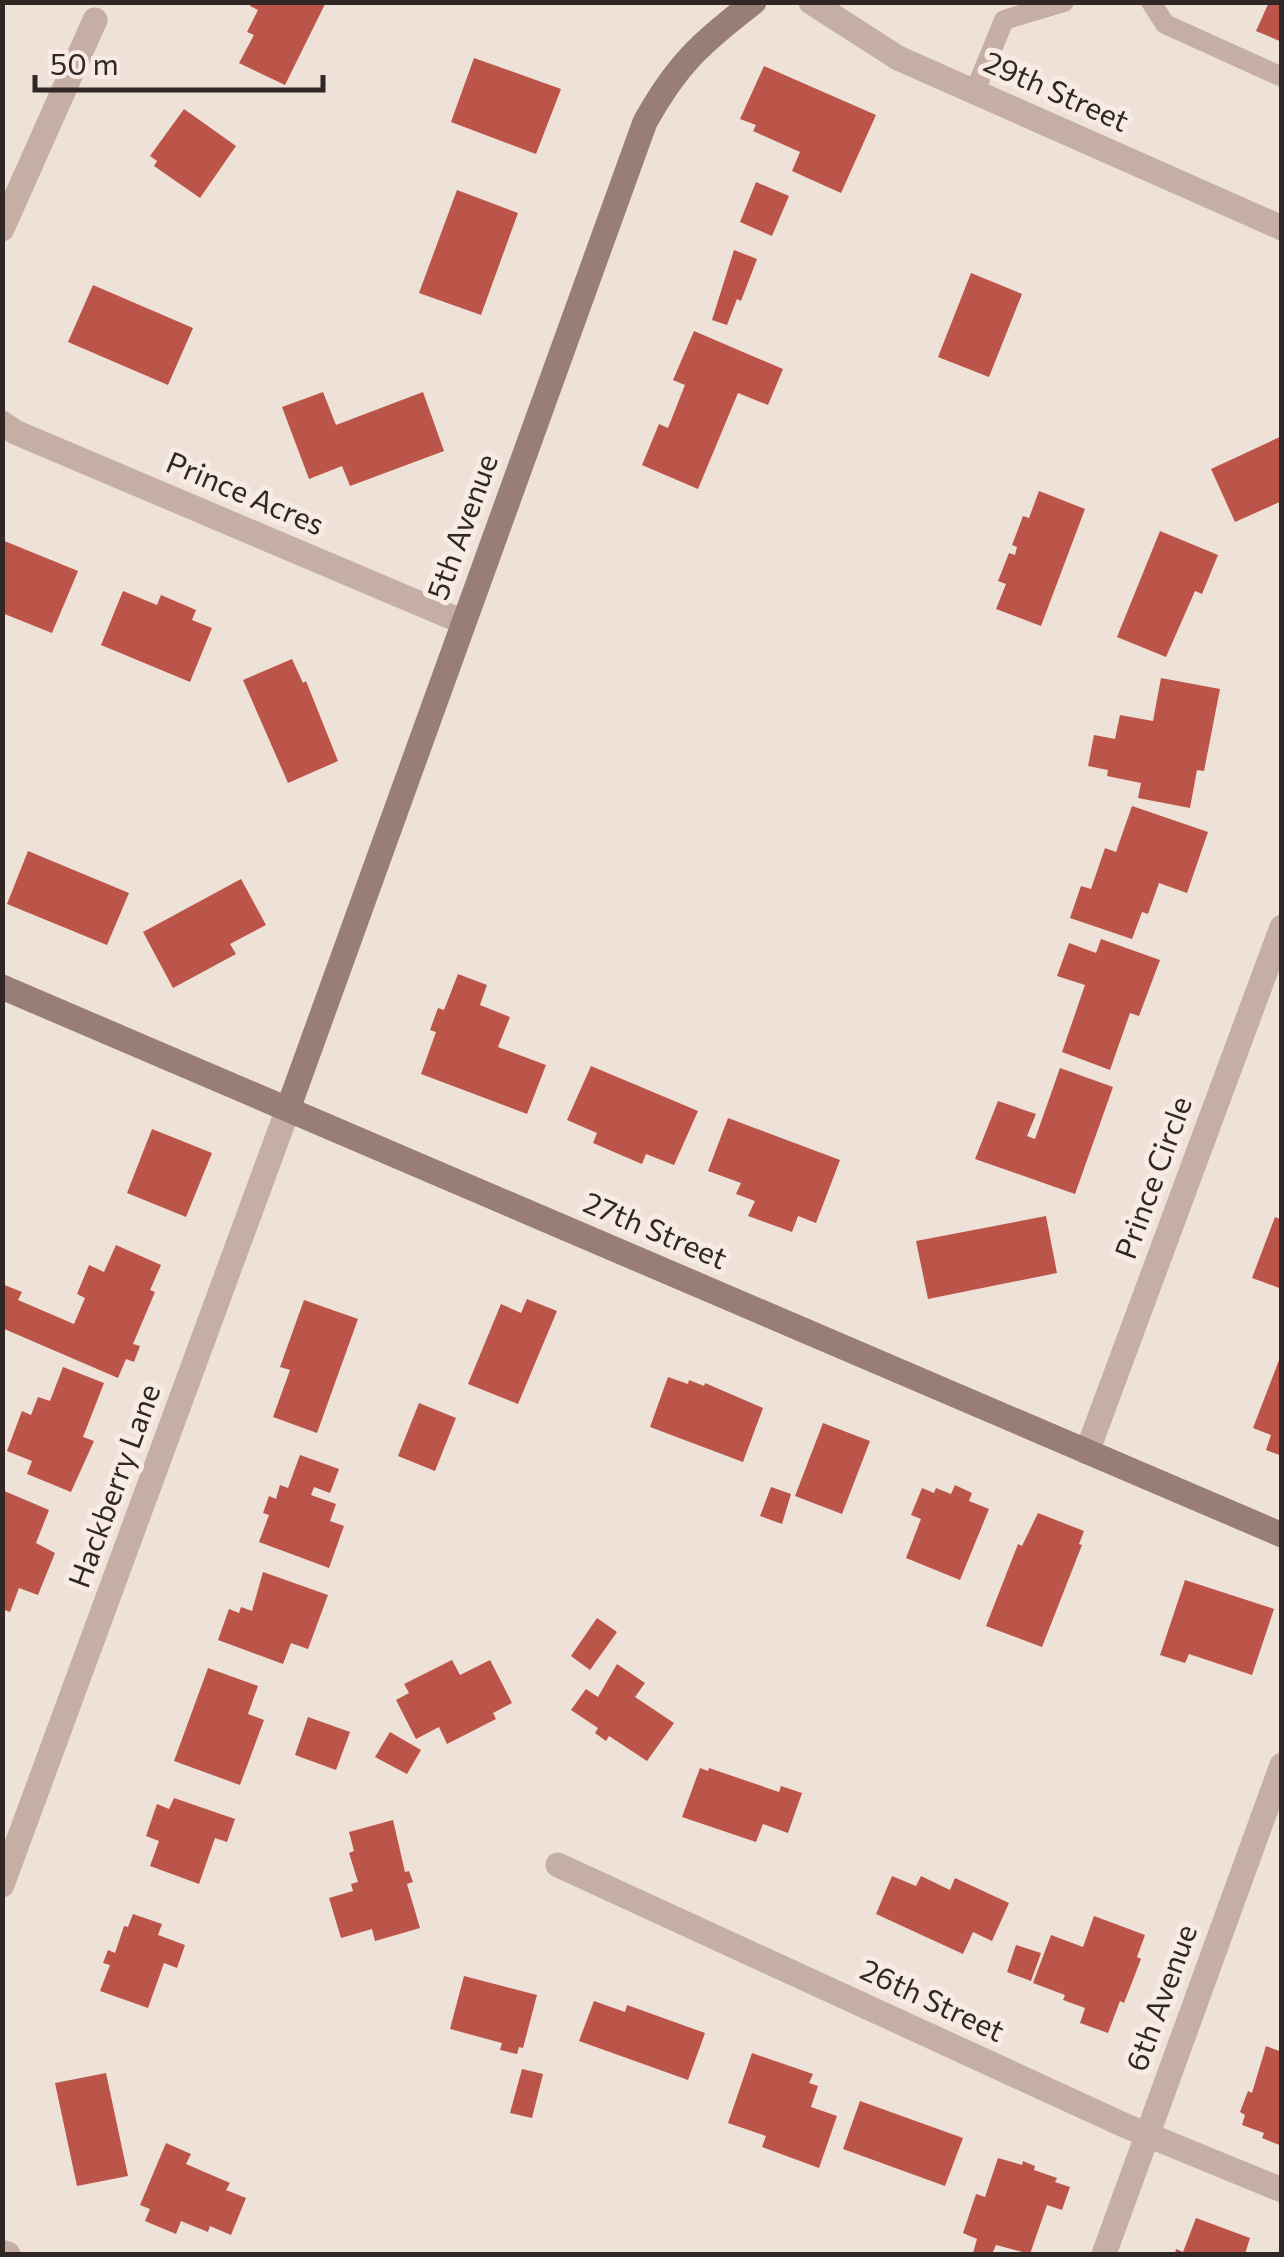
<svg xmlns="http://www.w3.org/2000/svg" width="1284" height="2257" viewBox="0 0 1284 2257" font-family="Commissioner,sans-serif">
  <rect width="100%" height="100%" fill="#eee1d8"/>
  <path fill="#bb5549" d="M252,2h74l-41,83 -46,-22 15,-28 -7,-3 11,-22 -8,-4z
    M1269,2h13v40l-26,-11z
    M474,58l87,31 -25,65 -85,-32z
    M764,66l112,49 -35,78 -49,-22 8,-19 -47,-21 3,-6 -16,-6z
    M184,109l52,37 -36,52 -46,-32 3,-5 -7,-5z
    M756,182l33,14 -17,40 -32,-14z
    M457,190l61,23 -37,102 -62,-22z
    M734,250l23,9 -16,42 -4,-2 -10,26 -15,-5z
    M971,273l51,21 -33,83 -51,-20z
    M93,285l100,43 -25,57 -100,-43z
    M694,331l89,38 -15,36 -30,-12 -40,96 -56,-24 17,-41 9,4 17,-43 -12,-5z
    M323,392l13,33 87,-33 21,59 -94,35 -8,-20 -33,13 -27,-72z
    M1282,436v65l-47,21 -24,-53z
    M1039,491l46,18 -44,117 -45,-17 10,-25 -8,-3 11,-28 6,2 2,-8 -5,-2 11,-29 6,2z
    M1160,531l58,24 -16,39 -7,-3 -29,66 -49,-20z
    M2,540l76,31 -26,62 -50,-20z
    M123,591l34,14 4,-10 35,15 -4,10 20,8 -22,54 -89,-37z
    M292,659l11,24 3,-2 32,80 -50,22 -45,-103z
    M1161,678l59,11 -16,82 -7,-1 -7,38 -52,-10 3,-15 -34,-7 1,-6 -20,-4 6,-31 21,4 5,-24 33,6z
    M1132,806l76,26 -21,61 -28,-10 -11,31 -6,-2 -10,27 -62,-21 11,-32 10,3 14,-41 11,4z
    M28,851l101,42 -22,52 -100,-41z
    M241,879l25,46 -36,19 6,10 -63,34 -30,-56z
    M1101,939l59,21 -21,56 -9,-3 -20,57 -48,-18 23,-67 -28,-9 12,-33 27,10z
    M458,974l29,11 -7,20 30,12 -12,30 48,18 -19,49 -106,-40 15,-42 -6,-2 8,-22 6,2z
    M591,1066l107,45 -24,54 -28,-11 -4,10 -49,-21 4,-10 -30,-13z
    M1060,1068l53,19 -38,107 -100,-35 23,-58 38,13 -9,22 8,3z
    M728,1118l112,42 -24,63 -18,-7 -6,16 -44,-16 7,-15 -19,-7 5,-11 -33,-12z
    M152,1129l60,24 -26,64 -59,-24z
    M1046,1216l11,57 -129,26 -12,-58z
    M1275,1217l7,3v69l-30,-11z
    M116,1245l45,20 -11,25 5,2 -22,52 7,2 -6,16 -8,-3 -8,19 -116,-50v-44l20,8 -4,8 56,24 11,-26 -8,-4 12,-29 15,7z
    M527,1299l30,12 -39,93 -50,-20 33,-80 20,9z
    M304,1300l54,19 -41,114 -44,-16 17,-47 -10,-3z
    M1281,1355h1v101l-16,-6 5,-15 -18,-7z
    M63,1367l41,16 -21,54 11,4 -23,51 -44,-18 5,-13 -25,-10 15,-40 9,4 7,-18 12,4z
    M668,1377l20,7 1,-4 15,6 1,-3 58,25 -20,54 -93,-35z
    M419,1403l37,15 -21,53 -37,-15z
    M823,1423l47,18 -28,73 -47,-18z
    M300,1455l39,14 -9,24 -16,-6 -3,8 25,9 -6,17 14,5 -15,42 -70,-26 10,-27 -6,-2 6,-17 7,3 4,-14 8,3z
    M955,1485l17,8 -3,8 20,8 -29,71 -54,-22 15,-39 -10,-4 11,-27 12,5 2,-5 15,6z
    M771,1487l20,7 -9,30 -22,-8z
    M2,1490l47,20 -13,33 19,10 -17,42 -19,-7 -9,24 -8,-3z
    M1038,1513l46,18 -5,13 3,1 -40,102 -56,-21 32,-82 4,2z
    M263,1572l65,23 -20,54 -17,-6 -8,21 -65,-24 11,-31 10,4 2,-6 11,4z
    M1185,1580l89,29 -22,66 -63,-21 -4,9 -25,-8z
    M597,1618l20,14 -27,38 -19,-14z
    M452,1660l8,15 30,-15 22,43 -19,10 3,6 -49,25 -8,-17 -23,12 -20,-39 13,-7 -5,-9z
    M617,1664l28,19 -10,14 39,26 -27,38 -38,-25 -3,5 -11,-8 3,-5 -27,-18 15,-21 12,8z
    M208,1668l50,18 -10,28 16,6 -24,65 -66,-24z
    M308,1717l42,15 -14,38 -41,-15z
    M390,1732l31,18 -14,24 -32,-17z
    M700,1768l8,3 1,-3 70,24 2,-6 21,7 -14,40 -25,-9 -7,18 -74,-25z
    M174,1798l61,21 -8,23 -12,-4 -16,46 -49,-18 9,-25 -13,-5 11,-32 12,5z
    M393,1820l12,52 4,-1 4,11 -6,2 13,44 -45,13 -3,-12 -31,9 -12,-40 24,-7 -2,-7 7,-2 -9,-29 5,-2 -5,-19z
    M892,1876l24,10 5,-10 29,14 5,-12 54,25 -17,38 -19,-9 -10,22 -87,-40z
    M133,1914l29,10 -4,11 27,10 -8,23 -13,-5 -16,45 -48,-17 10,-26 -7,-2 5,-13 7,3 9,-27 4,1z
    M1094,1916l51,19 -8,22 4,2 -17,44 -4,-2 -12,32 -28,-10 5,-15 -22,-8 2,-5 -32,-12 18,-48 32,12z
    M1016,1945l25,8 -10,28 -24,-9z
    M464,1976l73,19 -14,53 -4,-1 -2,7 -17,-4 2,-7 -52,-14z
    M594,2001l31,11 2,-7 78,28 -17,47 -109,-39z
    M1266,2046l16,6v94l-20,-8 2,-5 -22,-8 3,-10 -5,-3 8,-21 4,2z
    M752,2053l61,21 -4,9 9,3 -7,21 26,9 -18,52 -57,-21 4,-11 -38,-13z
    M522,2069l21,5 -11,44 -22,-5z
    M106,2073l22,103 -51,10 -22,-103z
    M860,2101l103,37 -18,48 -102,-37z
    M166,2143l25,11 -5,10 44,19 -4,7 20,8 -15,37 -21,-9 -2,6 -27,-11 -5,13 -31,-13 5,-12 -10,-4z
    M998,2158l24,7 1,-4 12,5 -1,4 23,8 -2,4 15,5 -8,23 -15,-5 -17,49 -34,-9 -4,9h-14l-5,-1 4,-14 -14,-6 13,-39 9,3z
    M1196,2218l54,20 -5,16h-70l1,-5 7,3z"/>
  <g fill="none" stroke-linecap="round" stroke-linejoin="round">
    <path stroke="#c5afa5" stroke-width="20" d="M1151,2l14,22 117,53
      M975,91l29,-71 60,-18"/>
    <path stroke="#c5afa5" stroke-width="25" d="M811,2l87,56 384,170
      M2,229l93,-209
      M2,423l13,9 448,190
      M1087,1452l195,-525
      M558,1865l568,261 156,64
      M2,1885l286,-776
      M2,2252l6,2
      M1104,2254l178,-489"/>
    <path stroke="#987e77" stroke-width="25" d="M2,987l1280,548
      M288,1109l357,-987c32,-58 57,-80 109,-120"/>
  </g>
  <g text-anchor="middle" stroke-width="10" stroke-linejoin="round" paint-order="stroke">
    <g font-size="30" fill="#312826" stroke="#f7ebe4">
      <text transform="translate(1056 92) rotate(24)" y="10">29th Street</text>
      <text transform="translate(245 494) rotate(23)" y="10">Prince Acres</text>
      <text transform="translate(463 527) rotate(-70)" y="10">5th Avenue</text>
      <text transform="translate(1154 1178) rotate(-70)" y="10">Prince Circle</text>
      <text transform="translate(655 1231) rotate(23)" y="10">27th Street</text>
      <text transform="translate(115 1486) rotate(-70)" y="10">Hackberry Lane</text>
      <text transform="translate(1162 1998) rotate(-70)" y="10">6th Avenue</text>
      <text transform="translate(932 2001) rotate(25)" y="10">26th Street</text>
    </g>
  </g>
  <rect width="1284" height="2257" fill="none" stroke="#312826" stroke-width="10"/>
  <path d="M35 75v15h288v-15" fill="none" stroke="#312826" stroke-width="5"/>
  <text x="50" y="75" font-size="30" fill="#312826" stroke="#f7ebe4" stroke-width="8" paint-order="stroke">50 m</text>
</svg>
